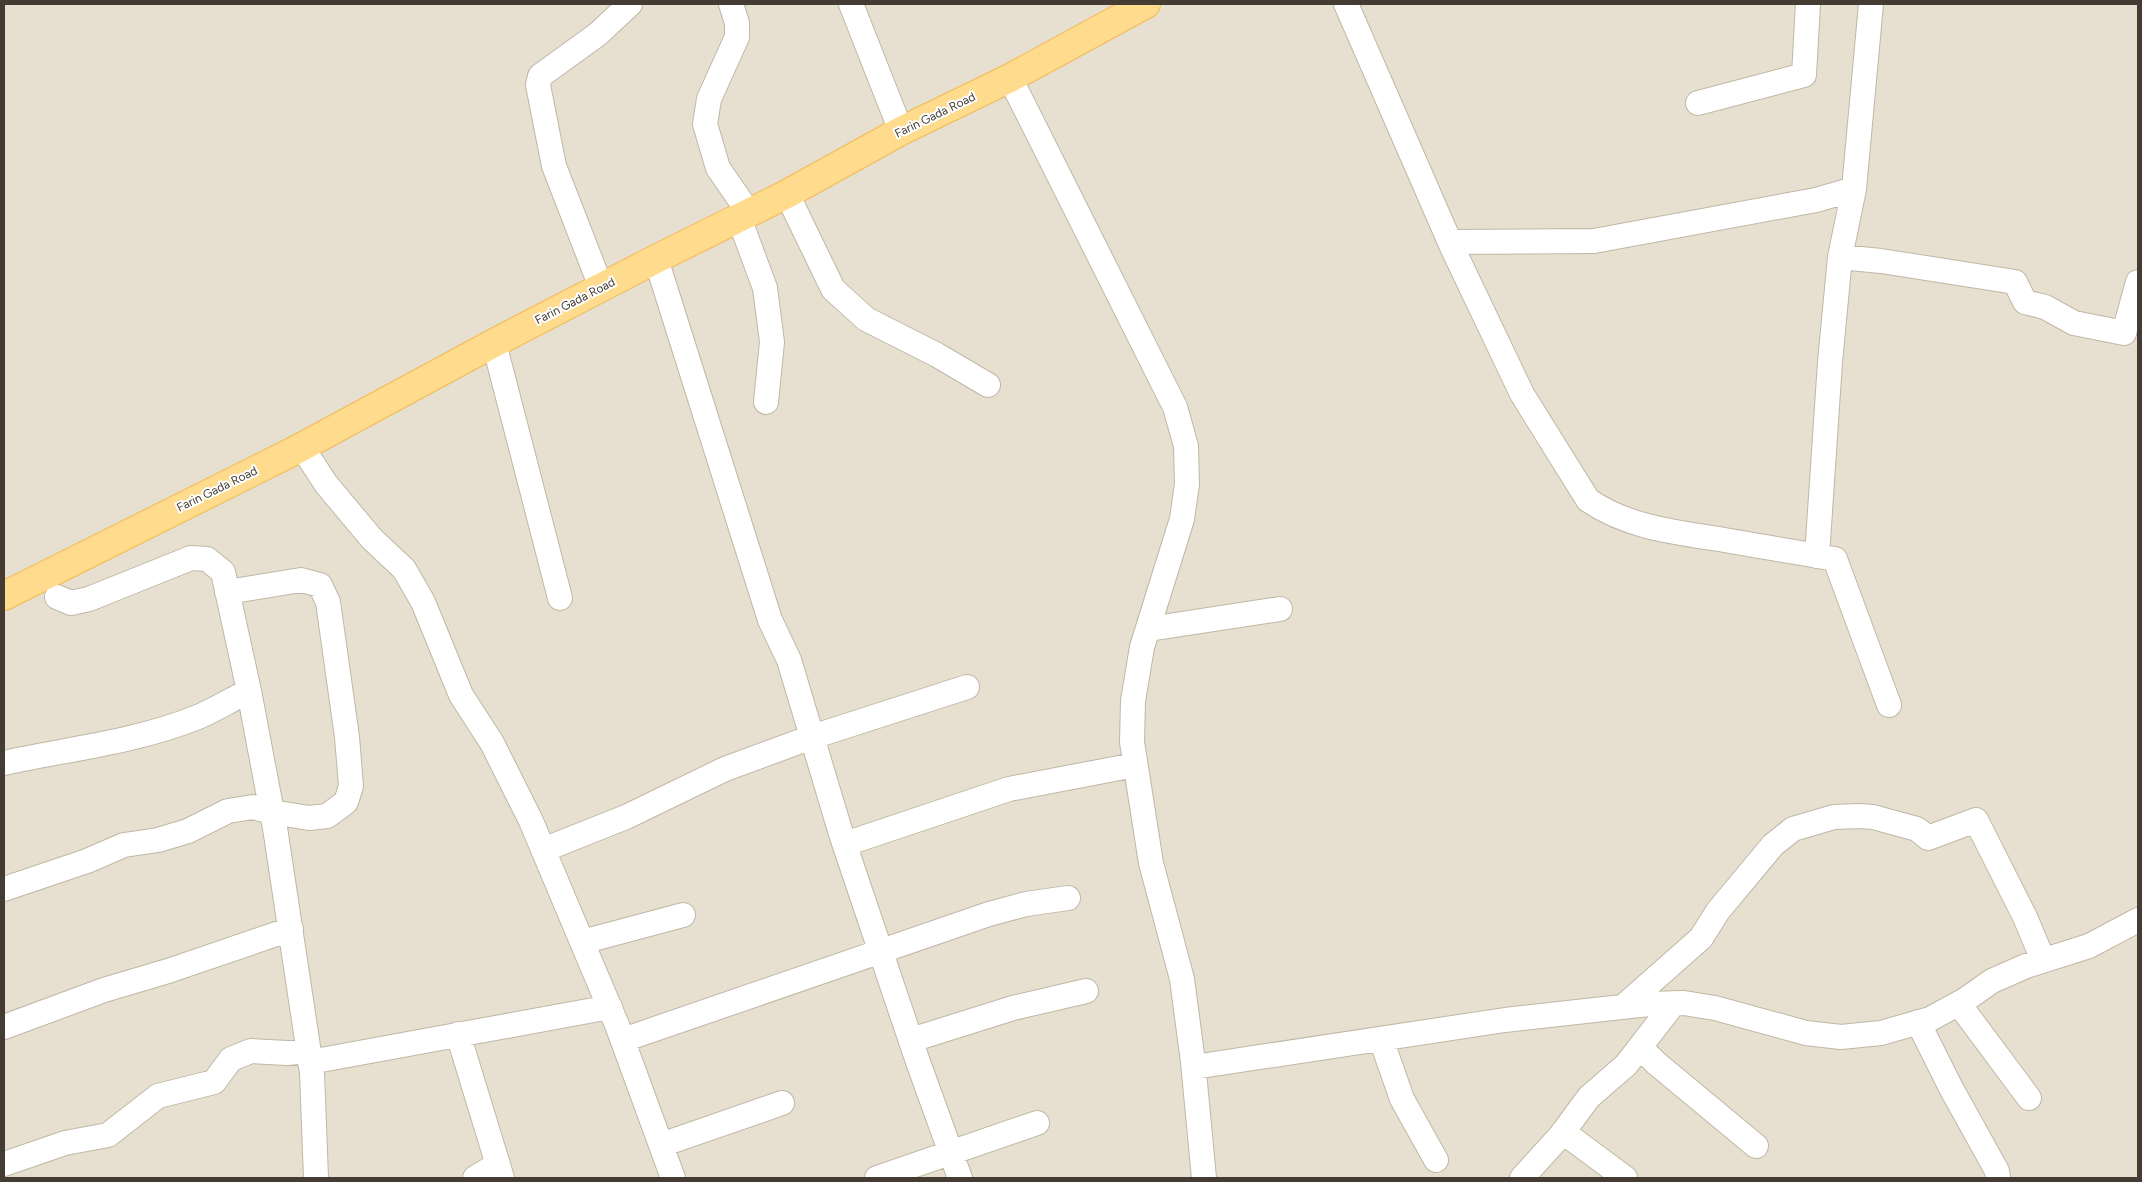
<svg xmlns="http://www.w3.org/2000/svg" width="2142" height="1182" viewBox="0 0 2142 1182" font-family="Figtree,sans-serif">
  <rect width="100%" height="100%" fill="#f3ede1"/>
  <path fill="#e7dfcf" d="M4,4h2134v1174h-2134z"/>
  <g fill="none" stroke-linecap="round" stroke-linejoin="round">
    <g stroke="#c1b7a6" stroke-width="26">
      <path id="minor" d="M731,4l6,19v14l-28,62 -4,25 13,44 31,45
        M851,4l50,127
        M1346,4l106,243 70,147 66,106c39,27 85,32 131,39 38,7 77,13 116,20l54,146
        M1010,78l165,329 11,39 1,38 -5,35 -40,128 -9,54 -1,41 19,121 31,116 11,83 11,116
        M1698,103l106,-28 4,-71
        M787,194l46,95 33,30 71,36 51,30
        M739,218l26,70 7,54 -6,60
        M1450,242l144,-1 222,-41 38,-11
        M1840,257l41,4 134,21 10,20 20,5 29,16 50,10 14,-51
        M656,259l114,361 19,40 53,177 76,225 42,116
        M601,287l-47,-121 -16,-81 2,-9 58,-42 32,-30
        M494,343l66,255
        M302,447l24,37 46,55 32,30 19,33 38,93 31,48 39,78 86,204 56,153
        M1817,556l13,-194 10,-105 14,-68 17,-185
        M57,597l14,6 18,-4 102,-41 16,1 16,13 26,119 26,137 37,245 4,105
        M1149,629l131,-20
        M4,763c64,-14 132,-21 194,-46 17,-7 34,-18 51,-26
        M845,844l164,-55 126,-24
        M543,850l83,-33 99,-48 87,-32 155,-50
        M4,889l83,-28 37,-16 34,-5 30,-9 40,-20 25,-4 19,5 37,6 18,-2 19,-14 5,-16 -4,-49 -19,-135 -8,-17 -19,-5 -74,12
        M582,942l101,-27
        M1959,1004l70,94
        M1624,1006l77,-68 17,-27 55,-66 20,-16 41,-12 26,-1 13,1 44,12 11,9 48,-18 49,97 18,43
        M1918,1022l33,66 46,83 1,7
        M4,1027l100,-37 64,-19 123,-42
        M458,1034l44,144
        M1381,1039l21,60 34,61
        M623,1040l366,-126 37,-10 42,-6
        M911,1040l102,-32 73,-17
        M1640,1047l16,16 100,83
        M310,1062l300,-55
        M1194,1067l311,-47 144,-16 35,-1 31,5 91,25 35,4 40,-4 49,-14 35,-19 27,-19 34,-15 63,-20 49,-26
        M1563,1132l62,46
        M661,1145l121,-42
        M4,1164l61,-21 43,-8 50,-39 56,-14 17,-23 20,-8 36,2 22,-2
        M475,1178l23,-14
        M877,1178l160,-55
        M1522,1178l39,-43 28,-38 37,-32 48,-62"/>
    </g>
    <g stroke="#f0bb52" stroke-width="30">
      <path id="major" d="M4,596l292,-146 198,-107 162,-84 131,-65 114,-63 109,-53 136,-74"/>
    </g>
    <use href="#minor" stroke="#fff" stroke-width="24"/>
    <use href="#major" stroke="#ffdb8e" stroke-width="28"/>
  </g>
  <g text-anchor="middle" stroke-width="4" stroke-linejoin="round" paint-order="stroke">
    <g font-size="12" fill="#443c32" stroke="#fff">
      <text transform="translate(935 115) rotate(-26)" y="4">Farin Gada Road</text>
      <text transform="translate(575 301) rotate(-27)" y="4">Farin Gada Road</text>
      <text transform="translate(217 489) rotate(-26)" y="4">Farin Gada Road</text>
    </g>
  </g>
  <rect width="2142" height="1182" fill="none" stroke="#443c32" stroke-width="10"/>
</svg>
